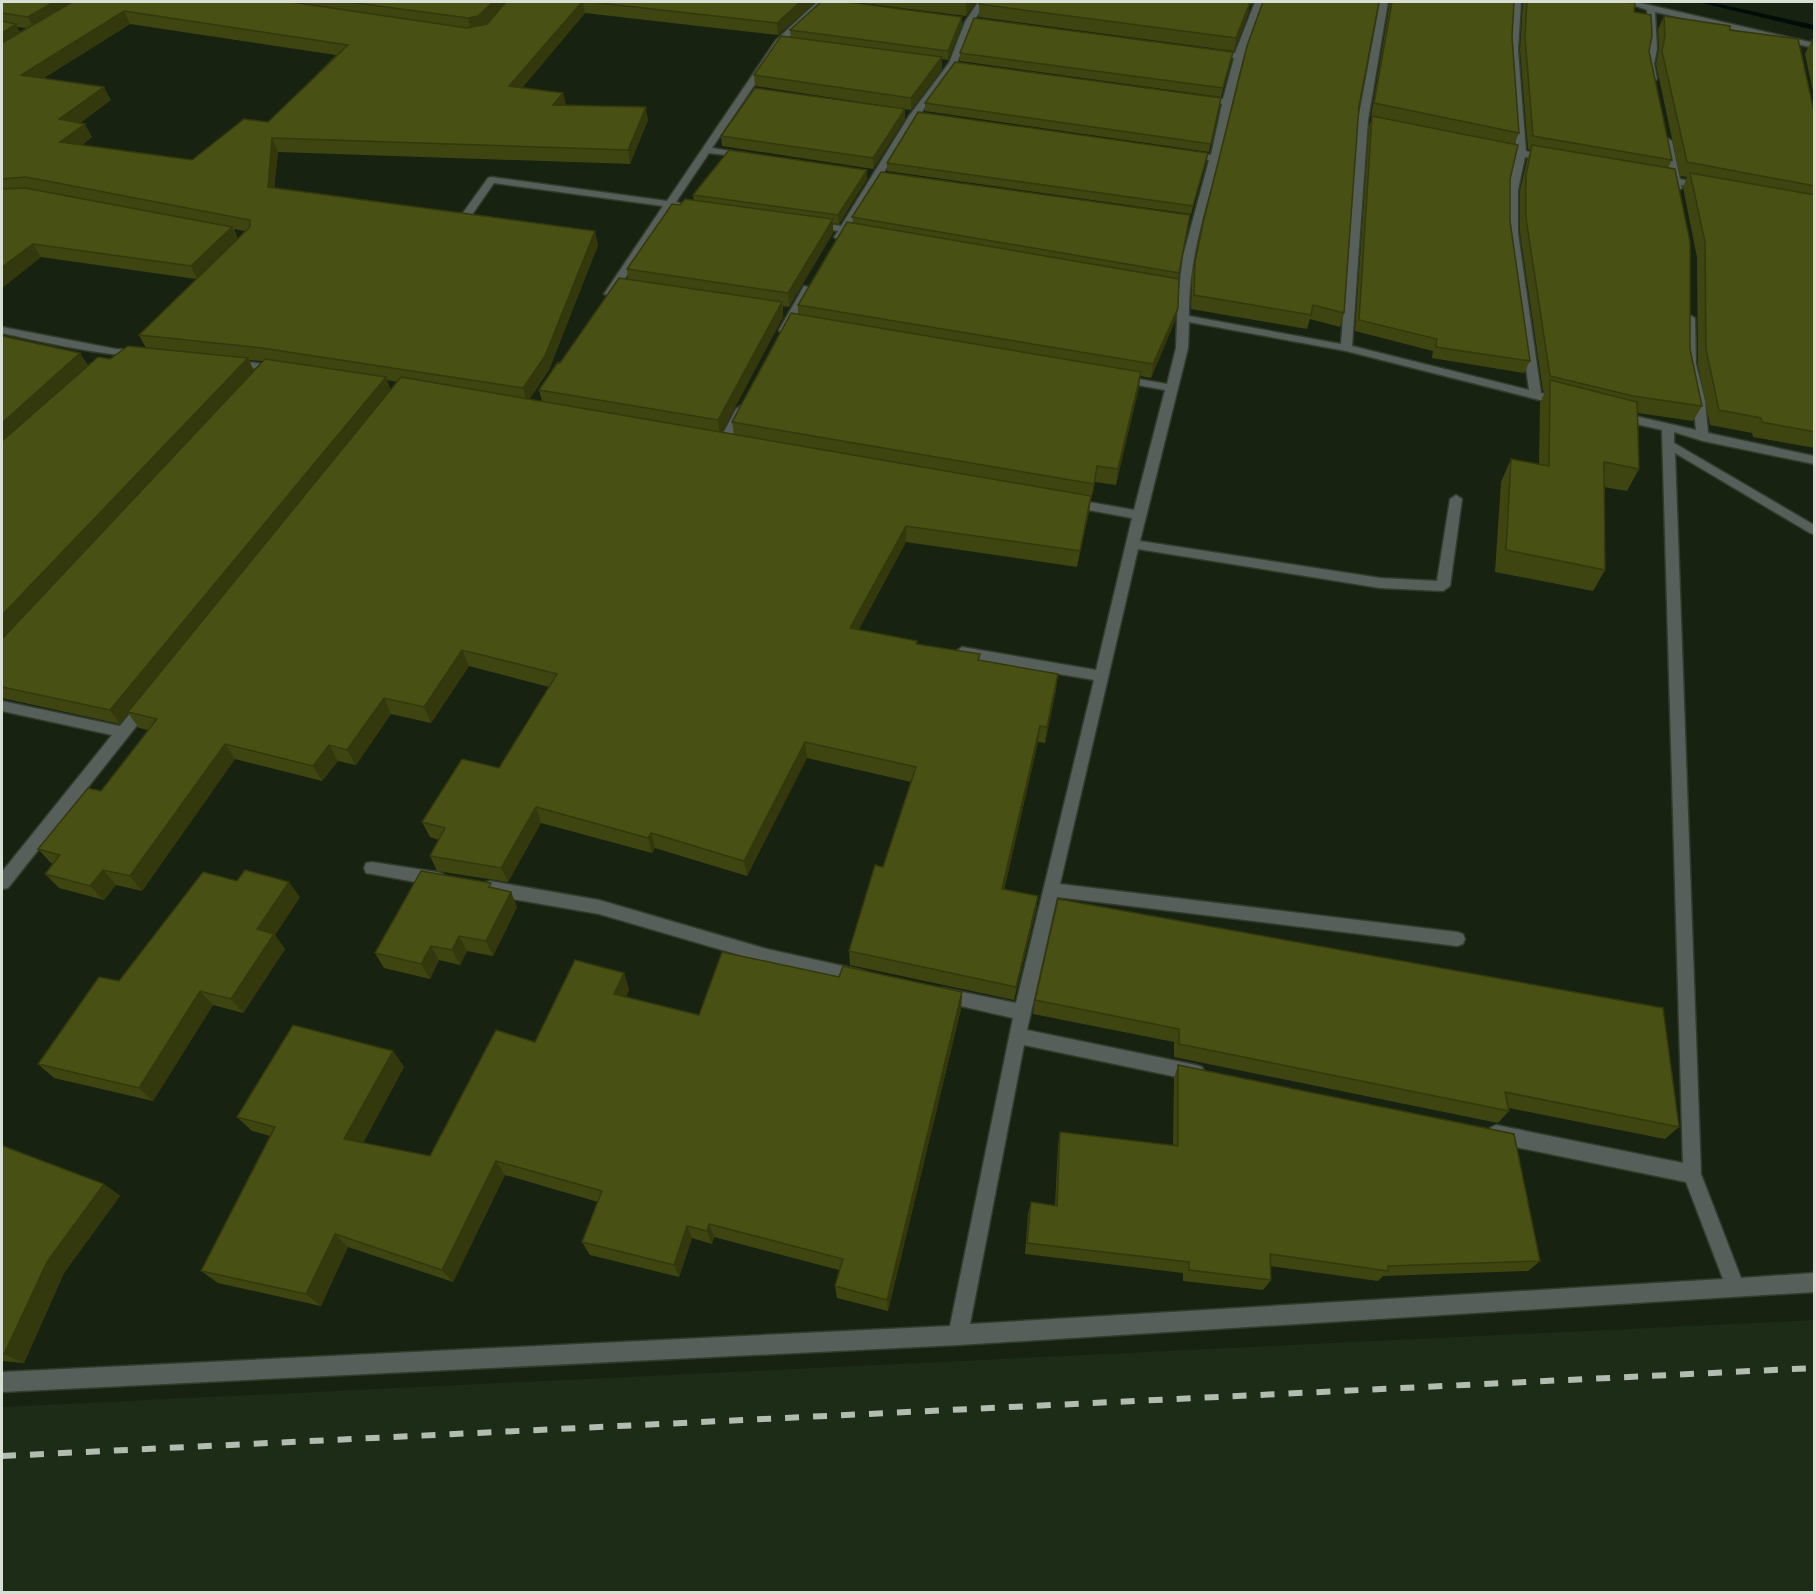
<svg xmlns="http://www.w3.org/2000/svg" width="1816" height="1594" viewBox="0 0 1816 1594" font-family="Rubik,sans-serif">
  <rect width="100%" height="100%" fill="#172211"/>
  <path fill="#1d2c16" d="M1814,1320v272h-1812v-185z"/>
  <g fill="none" stroke-linecap="round" stroke-linejoin="round">
    <path fill="#020c09" fill-rule="evenodd" d="M1698,2h12l104,23v5z"/>
    <g stroke="#323c2c" stroke-width="3">
      <path id="minor" d="M817,2h8l-43,42 -70,104 38,6v4l-41,-5 -33,49 19,5 -5,3 -18,-2 -59,88 -9,-2 59,-88 -169,-23 -25,36 -9,-2 28,-39 3,-1 176,24 109,-161z
        M978,2h8l-13,20 -16,41 -39,54 -68,110 17,3v4l-20,-2 -8,8 -5,-3 4,-6 -30,-5v-4l4,-1 29,5 68,-110 40,-53 16,-41z
        M1255,2h8c-22,50 -30,103 -44,155 -13,53 -31,103 -30,159l152,28 17,-224 22,-118h8l-20,118 -16,226 177,44 -21,-157v-43l8,-35 -8,-4 8,-2 -6,-99 3,-48h8l-3,48 8,101 28,7 -5,3 -24,-4 -7,33v43l23,160 26,6 2,3 -6,4 -217,-55 -157,-29 -1,26 -48,193 240,37 57,3 13,-82 6,-4 6,4 -12,87 -7,5 -63,-3 -242,-39 -78,335 397,48 6,2 2,5 -2,5 -6,2 -400,-49 -30,133 169,35 6,2 3,6 -3,6 -6,2 -172,-36 -54,279 753,-45 -37,-97 -190,-39 -6,-3 -3,-6 3,-6 6,-3 187,38 -21,-733 -48,-11 -2,-3 6,-4 78,18 -3,-30 -9,-36 1,-46 5,-3 5,3 1,46 9,36 3,33 106,23v8l-111,-23 -29,-9v11l140,82v9l-4,-1 -135,-80 26,721 40,104 73,-5v19l-856,53 -956,47v-20l948,-46 63,-308 -70,-16 -6,-2 -2,-5 2,-5 6,-2 73,15 78,-323 -132,-23 -7,-5 7,-5 134,23 36,-152 -60,-11 -6,-4 6,-4 62,11 31,-120 -44,-8 -6,-3 6,-3 46,8 9,-36 2,-51 5,-41 26,-96 -27,-6 5,-3 24,4 11,-51 -26,-5 4,-3 23,3 11,-41 -25,-5 4,-3 22,3z
        M1625,2h11l178,41v5l-159,-36 2,37 -3,15 3,15 -4,3 -4,-3 -3,-15 3,-15 -2,-39z
        M1667,138l5,3 8,38 28,5v4l-27,-3 1,3 -5,3 -3,-1 -3,-7 -16,-3 -2,-2 5,-3 12,2 -8,-36z
        M804,286l9,2 -25,44h-8l-1,-2z
        M2,327l114,22 23,1 6,3c-13,10 -121,-15 -143,-20z
        M232,360l47,6 6,3 -6,3 -51,-7v-4z
        M742,405l6,4 -18,34 -6,4 -4,-1 -2,-3 18,-34z
        M145,700l7,5 -2,4 -142,179 -6,1v-17l110,-137 -110,-24v-10l118,25 20,-25z
        M372,862l65,10 6,2 2,5 -2,5 -6,2 -65,-12 -6,-1 -2,-5 2,-5z
        M490,881l109,19 168,49 94,21 6,2 2,5 -2,5 -6,2 -94,-21 -168,-49 -109,-19 -6,-2 -2,-5 2,-5z"/>
    </g>
    <use href="#minor" fill="#565f59" fill-rule="evenodd"/>
    <path stroke="#b3bcb0" stroke-width="6" stroke-dasharray="14 14" stroke-linecap="butt" d="M2,1456l1812,-88"/>
  </g>
  <path fill="#3f4510" fill-rule="evenodd" d="M2,2h813l-37,33 -193,-22 -63,75 41,5 3,12 82,15 -18,44 -352,-12 -4,36 324,57 -49,125 -20,29 13,2 -3,-11 89,-111 -1,-10 53,-64 14,-5 -1,-5 174,-16 -28,45 -6,-1v10l-44,74 -6,-1v11l-62,115 13,3 -2,-13 66,-108v-9l55,-82 -1,-6 338,-2 -12,64v29l-3,13 -24,57 -11,-2 -24,109 -21,-3 -4,18 -14,67 -171,-25 -47,87 120,31 77,30 -11,53 -7,-1 -34,148 34,6 -2,14 -22,90 -164,-35 -1,-14 34,-84 28,-85 -104,-24 -60,118 -92,-28 -3,5 -111,-30 -33,59 -71,-11 -7,-15 9,-16 -9,-3 -8,-15 77,-54 50,-81 -80,-21 -38,57 -40,-9 -35,51 -18,-4 -16,20 -87,-22 -93,132 -26,-6 -12,15 -45,-12 -14,-14 8,-10 -2,-1 -13,-14 63,-58 47,-61 -9,-2 -11,-15 -8,11 -118,-26v-362l78,17 8,13 22,-7 36,-11 -7,-13 57,-56 -155,-22 -39,31zM130,24l206,31 -68,67 -76,38 -110,-15 10,-8 -12,-14 31,-23 -67,-22zM17,27l9,1 -6,4zM234,229l11,2 -7,8zM249,360l13,1h2l-10,10zM387,380l10,2 -7,8z
    M854,2h122l-10,14z
    M981,2h272l-1,3 -2,-1 -2,10 -14,37 -255,-34v-13z
    M1389,2h125l-2,35 7,96 -5,12 -4,34v42l20,140 -6,12 -92,-15 1,-7 -78,-20 14,-204 3,-10 -1,-1 19,-114z
    M1523,2h99l12,10 15,39 23,109 -4,8 22,181 12,57 -9,15 -55,-8 1,56 -12,22 -23,-4 1,83 -12,21 -98,-19 6,-90 10,-23 28,6 1,-62 5,-11 -2,-1 -23,-158v-43l7,-30 4,-10 -3,-1 -8,-99z
    M1664,16l66,14 85,86v332l-62,-11 -1,-4 -42,-8 -12,-61 -1,-107 -14,-70 4,-10 -7,-1 -24,-112 3,-15 -1,-20z
    M962,17v8l-14,35 -6,-1v10l-31,41 -6,-1v10l-32,50 -151,-23 -1,-10 171,-29 -137,-21 -1,-11 37,-38 -1,-7z
    M1812,40l3,1v60l-10,-47z
    M960,53l271,7 -10,37 -261,-36z
    M1221,98l-12,54 -284,-41v-8z
    M1359,106l-15,207 -4,14 -30,-8 -3,10 -116,-20 1,-33 11,-53z
    M1208,153l-17,61 -304,-43v-8z
    M494,888l17,4 6,15 -24,49 -26,-5 -7,14 -21,-5 -9,19 -46,-11 -9,-15z
    M300,897l-25,38 10,14 -42,64 -30,-8 -60,96 -99,-23 -16,-14 81,-83z
    M624,973l5,17 -3,7 73,18 140,-38 123,15 -1,17 -73,302 -51,-13 -2,-12 4,-16 -125,-33 -2,7 -20,-6 -13,39 -89,-22 -8,-13 16,-40 -93,-27 -52,107 -105,-35 -27,59 -103,-23 -17,-12 69,-135 -18,-5 -15,-14 156,-66 11,16 -41,76 67,13 105,-114z
    M1035,1000l644,127 -14,12 -156,-31v3l-11,12 -324,-66v-15l-141,-28z
    M1178,1065l362,196 -12,10 -145,5 -5,5 -108,-15 1,14 -8,10 -80,-9v-8l-158,-19 3,-40 3,-12 24,4 3,-61 2,-13 113,14 1,-68z
    M2,1147l102,37 16,12 -56,77 -40,90 -22,-2z"/>
  <path fill="#33380d" d="M54,2h27l-46,28 -7,-13z
    M493,2h15l-27,27 -10,2 -3,-13z
    M582,2h1l2,11 -73,87 -3,-14z
    M800,2h15l-37,33 -1,-12z
    M967,2h9l-10,14v-13z
    M1250,2l-2,12 -14,37 2,-13z
    M124,11l6,13 -102,64 -7,-13z
    M962,17v8l-14,35v-9z
    M16,24l6,13 -20,14v-18z
    M942,57v12l-31,41v-12z
    M104,87l7,13 -45,33 -7,-14z
    M563,93l3,14 -13,-2z
    M646,107l2,13 -18,44 -2,-14z
    M905,109v10l-32,50v-11z
    M85,124l7,13 -25,18 -7,-13z
    M272,138l6,14 -5,48 -5,-13z
    M1208,153l-2,9 -15,52 2,-8z
    M867,170v9l-28,45 -1,-9z
    M833,219v14l-44,74 -1,-14z
    M232,227l6,13 -40,40 -7,-14z
    M595,231l3,14 -49,125 -22,33 -4,-15z
    M33,244l8,13 -39,31v-21z
    M782,302l1,15 -63,119 -2,-16z
    M1178,308l-3,13 -24,57 2,-14z
    M80,353l9,14 -87,78v-22z
    M248,358l6,14 -252,268v-25z
    M1141,372l-2,16 -23,97 2,-16z
    M386,377l5,14 -271,333 -10,-14z
    M1097,466l-2,16 -4,18 3,-16z
    M1091,496l-2,17 -12,54 3,-16z
    M906,526v16l-55,102 -1,-16z
    M462,650l7,16 -38,57 -7,-16z
    M1058,674l-2,16 -11,53 2,-16z
    M384,698l7,16 -35,51 -9,-15z
    M1040,726l-2,16 -37,162 1,-15z
    M805,742l2,16 -60,118 -3,-15z
    M225,744l10,15 -93,132 -12,-15z
    M329,745l9,16 -16,20 -9,-15z
    M536,807l5,16 -33,59 -7,-14z
    M651,833l4,15 -3,5 -4,-15z
    M103,870l13,15 -12,15 -14,-14z
    M289,882l11,15 -25,38 10,14 -42,64 -12,-14 26,-70z
    M511,892l6,15 -24,49 -7,-15z
    M1038,896l-2,14 -22,90 2,-13z
    M459,936l8,15 -7,14 -8,-15z
    M431,946l8,14 -9,19 -9,-15z
    M624,973l5,17 -9,20 -6,-16z
    M200,991l13,14 -60,96 -14,-13z
    M962,992l-1,17 -73,302 -1,-11z
    M393,1051l11,16 -47,87 -13,-15z
    M496,1161l9,14 -52,107 -11,-12z
    M104,1184l16,12 -56,77 -40,90 -20,-9 43,-92z
    M709,1224l5,13 -2,7 -5,-13z
    M687,1226l5,12 -13,39 -5,-12z
    M335,1234l13,13 -27,59 -15,-12z"/>
  <path fill="#495013" stroke="#33380d" stroke-width="1.5" fill-rule="evenodd" d="M2,2h52l-26,15 -26,-4z
    M72,2h219l176,26 20,-4 19,-22h76l-73,84 54,7 -10,12 93,2 -18,43 -356,-12 -4,49 327,44 -50,125 -22,32 -261,-40 -123,-13 111,-108v-7l-224,-43 -24,2v-136zM124,11l224,34 -80,77 -24,-3 -52,41 -132,-18 25,-18 -26,-5 45,-32 -83,-12z
    M349,2h144l-15,14 -10,2z
    M590,2h210l-23,21z
    M821,2h27l114,15 -14,34 -158,-21z
    M981,2h269l-14,36 -257,-34z
    M1263,2h116l-20,104 -15,207 -31,-8 -2,10 -117,-20 1,-33 8,-39 44,-177z
    M1392,2h122l-2,35 7,96 -145,-30z
    M1527,2h95l13,1 -1,9 17,3 1,21 -3,15 23,109 -139,-24 -8,-99z
    M1664,16l66,10v4l68,9 17,77v70l-128,-24 -25,-111 3,-15z
    M974,18l259,34 -10,36 -263,-35z
    M2,21l14,3 -14,9z
    M781,36l161,21 -31,41 -157,-23z
    M1812,40l3,1v12z
    M955,62l266,36 -10,46 -286,-41z
    M755,88l150,21 -32,49 -152,-22z
    M918,112l290,41 -15,53 -306,-43z
    M1372,116l146,29 -8,34v42l20,140 -94,-14 1,-8 -78,-19z
    M1532,145l143,24 15,73v107l12,57 -69,-10 -83,-20 -24,-158v-43z
    M729,150l138,20 -29,45 -145,-20z
    M881,172l309,43 -11,58 -327,-56z
    M1690,173l125,22v237l-53,-10 -1,-4 -42,-8 -13,-61 -1,-107z
    M25,188l207,39 -41,39 -158,-22 -31,23v-78z
    M685,199l148,20 -45,74 -161,-24 45,-65 8,1z
    M847,222l332,57 -1,29 -25,56 -355,-59z
    M619,278l163,24 -64,118 -179,-30 19,-28 2,1z
    M791,313l350,59 -23,97 -21,-3 -3,18 -362,-62z
    M2,336l78,17 -78,70z
    M128,346l120,12 -246,257v-174l96,-84 12,2z
    M265,359l121,18 -276,333 -108,-23v-48z
    M401,377l690,119 -11,55 -174,-25 -56,102 67,13 -1,3 64,10 -2,6 80,14 -11,53 -7,-1 -38,163 36,7 -22,91 -167,-36 26,-86 8,2 33,-100 -111,-25 -61,119 -93,-28 -3,5 -112,-31 -35,61 -71,-12 15,-28 -23,-6 40,-63 37,9 58,-94 -95,-24 -38,57 -40,-9 -37,52 -18,-5 -16,21 -88,-22 -95,132 -27,-6 -13,16 -45,-12 15,-19 -22,-6 50,-61 13,3 56,-72 -29,-7z
    M1550,380l87,22 2,67 -35,-7 1,108 -99,-20 5,-91 38,7z
    M245,870l44,12 -32,47 17,5 -43,65 -31,-8 -61,97 -101,-24 61,-87 20,4 84,-109 34,9z
    M421,871l70,12 -2,4 22,5 -25,49 -27,-5 -7,14 -21,-4 -10,18 -46,-11z
    M1058,899l605,109 16,119 -174,-35 4,19 -330,-67v-15l-144,-29z
    M722,952l117,25 4,-11 119,26 -75,308 -52,-14 8,-27 -134,-35 -2,7 -20,-5 -13,39 -92,-23 20,-51 -106,-30 -54,109 -107,-36 -29,60 -105,-23 74,-144 -38,-10 56,-92 100,26 -49,88 86,17 66,-126 39,12 40,-82 49,13 -10,21 85,21z
    M1178,1065l336,69 26,127 -152,5v5l-118,-17 1,26 -82,-10v-8l-162,-19 4,-41 26,4 3,-74 118,14z
    M3,1146l101,38 -57,78 -43,92 -2,-1v-206z"/>
  <rect width="1816" height="1594" fill="none" stroke="#d7dfd4" stroke-width="6"/>
</svg>
